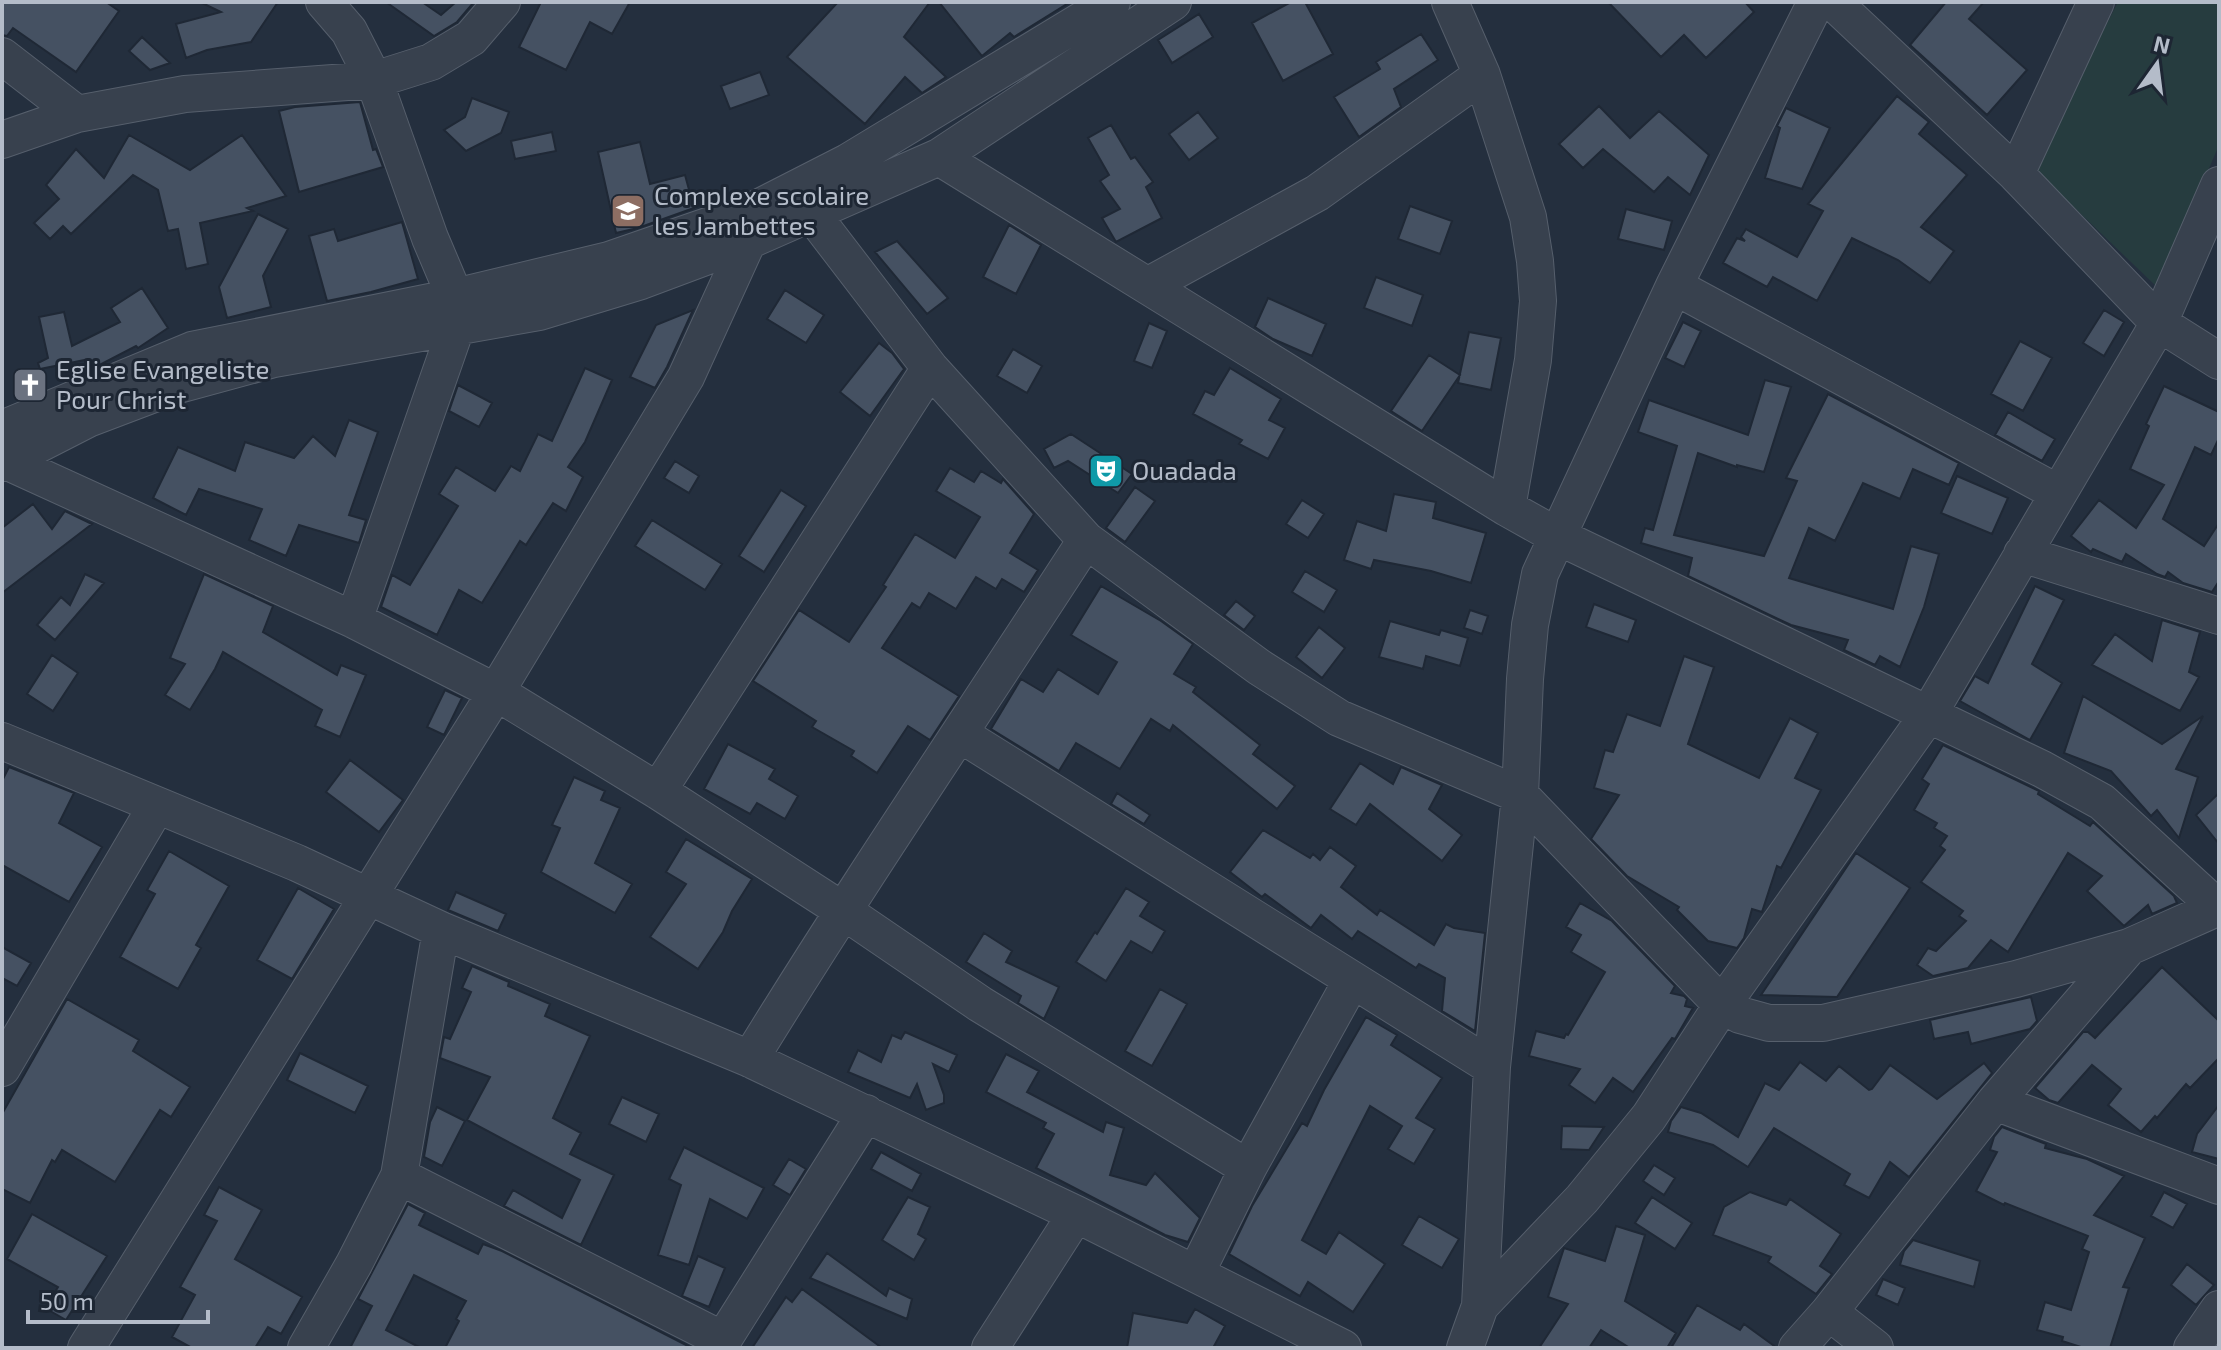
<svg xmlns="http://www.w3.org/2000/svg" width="2221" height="1350" viewBox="0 0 2221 1350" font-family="'Exo 2',sans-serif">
  <rect width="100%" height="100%" fill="#242f3e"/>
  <path fill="#263c3f" d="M2118,2h101v143l-61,143 -125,-120z"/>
  <path fill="#455162" stroke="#1f2835" stroke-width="2" d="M2,2h104l13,9 -43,61 -63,-44 -6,8 -5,-1z
    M200,2h78l-27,40 -44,8 -21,8 -10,-34 45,-12z
    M386,2h36l19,13 15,-13h18l-17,20 -23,14z
    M541,2h89l-18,32 -22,-12 -24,48 -47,-23z
    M838,2h92l-26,35 42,40 -24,16 -17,-16 -40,47 -78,-67z
    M939,2h131l-56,35 -4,-4 -28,23z
    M1291,2h14l28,52 -50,27 -31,-58z
    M1608,2h137l9,10 -48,46 -22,-23 -23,22z
    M1946,2h38l-15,17 58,51 -40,45 -77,-70z
    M1199,14l14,23 -41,26 -14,-23z
    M1421,34l17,26 -44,29 7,18 -42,30 -25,-40 46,-28 -4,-7z
    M142,37l28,26 -20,7 -21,-19z
    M760,72l9,23 -39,14 -9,-23z
    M1897,96l32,26 -10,12 48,41 -46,52 33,24 -24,32 -32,-23 -46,-22 -35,63 -44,-24 -6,10 -44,-24 14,-25 8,3 -4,-4 5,-8 51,28 26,-46 -15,-7z
    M472,98l37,14 -8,21 -35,18 -22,-21 21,-13z
    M360,102l13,48 3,-1 7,18 -84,25 -20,-81 16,-4z
    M1599,106l31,32 29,-27 50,44 -19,40 -22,-18 -14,15 -51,-43 -20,19 -24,-24z
    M1786,108l44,20 -28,61 -37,-11 15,-50 -3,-2z
    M1198,112l20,26 -29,22 -20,-26z
    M1111,125l20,34 4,-2 18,25 -7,5 16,31 -46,24 -14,-24 18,-9 -20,-28 9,-6 -21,-37z
    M552,132l4,19 -41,8 -4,-18z
    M129,135l61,35 52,-35 44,61 -39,12 6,3 -53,12 8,41 -22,5 -8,-40 -10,2 -10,-41 -25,-15 -62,59 -8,-8 -13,13 -16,-16 25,-24 -13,-14 30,-36 28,29z
    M640,142l10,42 35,-9 9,33 -56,20 -22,5 -18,-81z
    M1410,206l42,15 -12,33 -42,-15z
    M1626,209l46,12 -8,29 -46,-11z
    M258,214l30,15 -25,47 8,31 -44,11 -8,-31z
    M402,222l16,57 -47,13 -44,9 -18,-65 25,-7 4,12z
    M1009,225l32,20 -25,49 -33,-17z
    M897,241l51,57 -21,16 -52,-62z
    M1376,277l47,18 -11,31 -48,-18z
    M142,288l26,40 -30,20 -2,-2 -46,24 -5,-10 -45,9 -2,-6 10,-5 -9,-41 25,-5 8,34 48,-24 -9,-14z
    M785,290l39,25 -18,28 -39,-24z
    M1268,298l58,26 -14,32 -39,-17 -18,-12z
    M693,310l-26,57 -12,21 -25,-11 26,-52z
    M2104,310l20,12 -20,34 -21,-13z
    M1683,322l18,9 -17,36 -19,-9z
    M1149,323l18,8 -15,37 -18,-7z
    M1469,332l32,6 -10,52 -33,-7z
    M2020,341l32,17 -29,53 -32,-17z
    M879,343l13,10 12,16 -34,47 -30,-24z
    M1013,349l29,17 -15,27 -30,-17z
    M1429,355l31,20 -38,56 -31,-20z
    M585,368l27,12 -27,62 -17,25 15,10 -17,34 -13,-8 -27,42 -6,-4 -38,62 -23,-13 -22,45 -56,-28 11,-32 18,10 48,-79 -19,-12 17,-27 39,24 16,-25 9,5 18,-37 14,7z
    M1230,368l51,31 -12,21 16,8 -17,31 -29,-15 3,-4 -49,-26 12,-23 9,4z
    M1765,380l26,7 -27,85 -27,-7v2l-39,-14 -24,82 90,21 33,-75 -11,-3 42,-84 131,69 -10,22 -36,-16 -13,30 -37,-16 -28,58 -26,-13 -20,50 104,31 18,-63 28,8 -15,53 -24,60 -20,-11 -5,9 -31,-15 4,-10 -57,-15 -103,-49 4,-18 -51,-15 4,-15 8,2 24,-84 -39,-14 11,-32 99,35z
    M458,385l34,18 -13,24 -30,-16z
    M2164,386l55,26v26l-8,17 -16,-8 -32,72 41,27 15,-23v58l-7,11 -29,-9 -15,-11 -3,5 -8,-3 -31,-20 -4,8 -29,-13 -2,3 -20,-16 28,-36 37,28 28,-43 -34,-16 19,-43 -3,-2z
    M2008,412l47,27 -13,22 -47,-26z
    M349,420l29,12 -29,83 17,5 -7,23 -60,-18 -13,31 -37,-16 13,-31 -63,-20 -13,26 -33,-17 25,-51 57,24 10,-29 49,16 19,-22 22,20z
    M1071,434l61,40 -14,19 -50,-32 -14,7 -10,-19z
    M675,461l24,15 -10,17 -25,-15z
    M950,468l24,14 7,-11 20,12 2,-4 31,35 -24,39 28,17 -14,22 -22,-13 -6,10 -20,-12 -20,32 -27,-16 -9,15 -8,-5 -30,45 77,48 -29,44 -22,-14 -31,47 -26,-17 3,-5 -42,-24 4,-6 -63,-40 46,-71 50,32 37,-55 -3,-2 32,-51 40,24 25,-41 -44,-26z
    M1957,476l51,22 -16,36 -51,-21z
    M1135,487l20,14 -30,41 -19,-14z
    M781,490l25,16 -42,66 -25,-16z
    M1394,494l42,8 -3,16 53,15 -15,50 -40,-12 -57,-11 -3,9 -27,-9 13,-39 29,10z
    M1302,500l22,14 -16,24 -22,-14z
    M33,504l19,25 13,-18 27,13 -90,69v-65z
    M652,520l70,44 -17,26 -70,-44z
    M1305,571l32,19 -13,22 -32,-20z
    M85,574l19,9 -49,57 -18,-15 24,-28 9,8z
    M204,574l69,32 -10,26 74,43 4,-10 25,10 -26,62 -25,-11 7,-16 -99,-58 -8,17 -25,41 -25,-15 20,-31 -15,-6z
    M1101,586l60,35 32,23 -19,30 22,13 -3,5 67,53 -7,9 42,32 -18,23 -104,-84 -3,6 -19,-12 -31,50 -44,-26 -17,28 -68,-42 30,-50 22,13 15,-23 40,25 19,-32 -46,-27z
    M2035,586l29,14 -32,64 30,19 -32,57 -70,-39 15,-25 13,7z
    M1236,601l19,15 -11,14 -20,-15z
    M1594,604l42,16 -8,22 -42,-15z
    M1470,610l18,6 -6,18 -18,-6z
    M2162,620l38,12 -11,40 10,5 -19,34 -88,-46 23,-31 37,27z
    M1390,621l49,14 2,-5 27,8 -8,28 -34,-10 -3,13 -44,-12z
    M1319,627l26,21 -23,30 -26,-21z
    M52,655l26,18 -25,38 -26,-17z
    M1684,656l30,11 -26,77 71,34 31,-60 28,15 -23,45 26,12 -40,78 -4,-2 -15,46 -10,-3 -8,29 -7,10 -29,-7 -31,-31 2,-3 -52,-31 -36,-37 28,-44 -25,-7 11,-38 8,2 14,-38 33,12z
    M445,690l17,8 -18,37 -17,-8z
    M2083,696l79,48 41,-28 -27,53 22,8 -19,61 -22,-28 -6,6 -40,-45 -47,-18z
    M728,744l47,25 -6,10 29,17 -13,23 -28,-16 -7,11 -46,-25z
    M1943,745l96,46 -1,3 52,32 3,-4 81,74 3,7 -25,11 -4,-9 -24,21 -37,-35 15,-15 -34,-23 -60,99 -17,-12 -23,28 -35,8 -16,-11 11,-17 8,3 30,-30 -7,-5 4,-5 -42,-29 24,-32 -5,-4 7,-10 -13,-8 3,-5 -23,-13 15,-26 -7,-5z
    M350,760l53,40 -24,32 -53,-40z
    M1360,763l33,21 8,-17 41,18 -13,24 33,26 -20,26 -72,-57 -14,21 -26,-16z
    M9,767l65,26 -15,30 43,24 -33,55 -67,-37v-84z
    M574,777l31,14 -4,9 19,8 -25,55 37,21 -17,29 -74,-41 19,-44 -8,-3z
    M1117,793l33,22 -6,9 -33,-20z
    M2219,793v51l-23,-29z
    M1263,830l47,28 3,-4 7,6 10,-13 26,19 -15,21 36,28 3,-5 54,35 12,-21 8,4 31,5 -10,98 -33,-20 3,-33 -26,-14 -3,4 -58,-37 -6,8 -31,-24 -10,13 -46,-34 -3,3 -32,-25z
    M686,839l66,40 -20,32 -9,21 -25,37 -48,-32 36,-53 -20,-12z
    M169,851l60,35 -33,59 5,3 -23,41 -58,-32 35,-63 -8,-4z
    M1856,853l54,35 -73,109 -76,-2z
    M298,888l36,21 -42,70 -35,-19z
    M1126,888l23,14 -9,14 25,15 -13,22 -21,-12 -25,40 -30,-19 19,-30 2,2z
    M456,892l50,22 -8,17 -50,-21z
    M1580,903l32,18 63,65 -4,7 13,3 3,3 -2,7 8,2 -18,31 -3,-1 -39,54 -20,-14 -18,25 -26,-18 11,-16 -51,-13 7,-25 28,7 2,-4 2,1 37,-63 -34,-20 10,-17 -15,-8z
    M984,933l28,18 -6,11 53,25 -15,32 -26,-16 3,-7 -55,-34z
    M2,947l29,16 -14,23 -15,-8z
    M472,966l37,16 -1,4 42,18 -5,12 45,20 -37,82 28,15 -11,21 44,21 -33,70 -77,-39 9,-16 49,28 18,-38 -113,-60 23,-43 -50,-19 4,-21 6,2 21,-47 -9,-4z
    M2162,967l57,54v37l-29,30 -4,-4 -29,34 -2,-2 -14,16 -33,-27 13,-16 -29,-24 -34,38 -9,-3 -14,-12 48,-56h5l7,6z
    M1160,989l27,15 -35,62 -27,-15z
    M2031,997l6,24 -7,8 -59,15 -3,-12 -34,7 -4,-19z
    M67,999l72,41 -6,11 57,36 -19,30 -11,-7 -45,72 -53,-32 -7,12 -3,-2 -22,43 -28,-14v-75z
    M1366,1017l31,18 -6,10 51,33 -26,40 19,11 -21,35 -26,-15 14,-23 -32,-20 -68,134 24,14 13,-22 46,32 -32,48 -45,-30 -8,14 -71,-42 23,-48 50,-83 5,3 17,-36z
    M905,1032l52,23 -8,17 -16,-8 11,31v8l-18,7 -9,-26 -7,14 -62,-26 10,-22 23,12 11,-27 9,4z
    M300,1053l68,33 -13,27 -68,-33z
    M1006,1054l33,17 -12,21 76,40 3,-10 18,6 -14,47 36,10 9,-12 45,45 -12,24 -23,-7 -129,-67 18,-34 -11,-6 3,-5 -60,-31z
    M1800,1062l26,19 13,-15 30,24 3,-1 18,-24 47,34 47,-36 8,10 -83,104 -19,-15 -21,36 -25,-13 6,-11 -76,-46 -26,39 -35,-22 -45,-13 3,-11 10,-14 20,6 37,24 27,-54 14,7z
    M622,1097l37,17 -13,28 -37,-18z
    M2219,1105v54l-27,-7 5,-18z
    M437,1107l28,14 -23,45 -18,-9 6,-35z
    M1562,1126l42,1 -15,23 -28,-1z
    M2002,1127l44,17 -1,4 42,11 37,17 -30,39 51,23 -22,49 6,1 -19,60h-26l-22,-7 1,-4 -26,-7 8,-28 26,8 18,-58 -7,-3 6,-13 -83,-33 -1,2 -28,-14 21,-39 -7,-2 4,-13z
    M684,1147l80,41 -17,31 -37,-20 -21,66 -31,-10 23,-70 -12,-6z
    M881,1152l40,22 -9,17 -41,-22z
    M789,1159l17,10 -16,26 -17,-10z
    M1654,1165l21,13 -11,17 -21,-14z
    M219,1187l43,23 -27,49 67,38 -21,37 -13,-7 -13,21h-63l-20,-11 23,-42 -15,-8 37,-66 -13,-6z
    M1750,1192l36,13 4,-6 51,35 -21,32 12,8 -16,20 -48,-32 3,-5 -58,-22 11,-28z
    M2164,1192l23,12 -14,24 -22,-12z
    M908,1197l22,10 -12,27 8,5 -12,21 -32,-20z
    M1652,1197l40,26 -17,26 -40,-26z
    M408,1204l17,9 -6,12 59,29 5,-10 19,7 190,97h-247l14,-27 -3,-2 10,-18 -52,-26 -28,55 35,18h-71l22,-42 -14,-7z
    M32,1214l75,42 -41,64 -21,-12 13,-21 -51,-28z
    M1419,1216l40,23 -17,29 -40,-23z
    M1616,1226l29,9 -20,66 51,32 -9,15h-37l-29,-18 -12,18h-50l29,-44 -20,-7 16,-49 41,13z
    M1913,1240l67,21 -6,26 -74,-22 4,-14z
    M827,1253l59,43 3,-8 23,11 -5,20 -97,-41z
    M698,1256l27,12 -16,39 -27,-11z
    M2187,1264l27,21 -18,20 -25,-20z
    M1883,1279l22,9 -7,17 -22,-10z
    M802,1289l80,59h-130l34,-51 6,5z
    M1697,1305l43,25 4,-6 33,24h-106z
    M1195,1309l30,17 -12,22h-86l6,-35 54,10z"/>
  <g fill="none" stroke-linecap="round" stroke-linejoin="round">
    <g stroke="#565f6c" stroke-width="38">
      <path id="minor" d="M324,2l25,29 25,49 56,158 25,59
        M1450,2l32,73 46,142 7,44 3,40 -5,59 -26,148
        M1833,2l183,172 143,149 60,38
        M2,56l75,58
        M2,140l75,-26 108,-20 189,-14 57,-18 40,-24 31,-36
        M939,157l568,351 50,28 485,233 60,33 117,107
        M2016,174l80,-172
        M812,214l118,154 156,172 173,127 80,51 181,77 202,210 18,10 29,8h54l193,-44 113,-32 90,-40
        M1149,285l168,-92 165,-118
        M1674,286l384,207
        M2,429l190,-79 263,-53 154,-37 145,-50 94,-48 264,-160
        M6,461l348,159 142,72 162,99 184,119 138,94 268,164
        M2,463l86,-44 87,-33 99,-27 265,-47 102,-31 107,-40 191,-84 234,-155
        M2022,554l197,62
        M354,620l102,-292
        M960,734l532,333
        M2,741l295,122 144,67 309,129 326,155 267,134
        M658,791l272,-423
        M750,1059c108,-176 224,-346 336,-519
        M2,1068l155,-263
        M1995,1102l224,84
        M399,1176l324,164
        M1196,1273l52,-105 104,-188
        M1480,1306l12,-239 28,-272 5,-116 5,-54 10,-51 134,-288 142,-284
        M1829,1312l46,36
        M86,1348l410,-656 190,-315 62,-136
        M306,1348l48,-84 45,-88 42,-246
        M718,1348l148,-235
        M990,1348l86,-134
        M1465,1348l15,-42 102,-107 67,-82 73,-112 206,-290 231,-392 60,-138
        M1797,1348l32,-36 166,-210 134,-155
        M2192,1348l27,-39"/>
    </g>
    <use href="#minor" stroke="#38414e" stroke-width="36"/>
  </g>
  <defs>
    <g id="school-square" transform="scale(1.8)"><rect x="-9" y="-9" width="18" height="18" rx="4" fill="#8d6e63" stroke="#1d2633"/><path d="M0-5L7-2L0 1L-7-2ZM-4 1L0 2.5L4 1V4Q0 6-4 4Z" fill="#fff"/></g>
    <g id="church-square" transform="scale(1.8)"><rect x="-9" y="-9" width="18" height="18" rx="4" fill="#6b7280" stroke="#1d2633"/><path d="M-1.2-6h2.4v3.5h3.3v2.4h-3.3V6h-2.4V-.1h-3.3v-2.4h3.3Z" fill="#fff"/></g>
    <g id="theatre-square" transform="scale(1.8)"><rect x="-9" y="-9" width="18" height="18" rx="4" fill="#0f9aa8" stroke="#1d2633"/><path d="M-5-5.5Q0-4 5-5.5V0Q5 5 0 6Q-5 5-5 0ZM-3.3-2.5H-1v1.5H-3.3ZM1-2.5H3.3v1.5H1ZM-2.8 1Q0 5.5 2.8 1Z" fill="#fff"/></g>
  </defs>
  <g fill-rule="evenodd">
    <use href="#school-square" x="628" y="211"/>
    <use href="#church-square" x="30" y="385"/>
    <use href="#theatre-square" x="1106" y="471"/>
  </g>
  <g text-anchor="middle" stroke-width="6" stroke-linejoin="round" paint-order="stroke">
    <g font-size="26" fill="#b4bcc9" stroke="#1d2633" text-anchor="start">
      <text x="654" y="205">Complexe scolaire<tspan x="654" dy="30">les Jambettes</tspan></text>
      <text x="56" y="379">Eglise Evangeliste<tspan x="56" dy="30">Pour Christ</tspan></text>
      <text x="1132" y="480">Ouadada</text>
    </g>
  </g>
  <rect width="2221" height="1350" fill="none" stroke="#b4bcc9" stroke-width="8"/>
  <g transform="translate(2157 64) rotate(14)" stroke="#1d2633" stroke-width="6" paint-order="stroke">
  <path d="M0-6L14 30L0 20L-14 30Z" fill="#b4bcc9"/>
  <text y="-12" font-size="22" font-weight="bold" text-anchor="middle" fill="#b4bcc9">N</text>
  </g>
  <path d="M28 1310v12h180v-12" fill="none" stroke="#b4bcc9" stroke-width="4"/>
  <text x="40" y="1310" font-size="24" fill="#b4bcc9" stroke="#1d2633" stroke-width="6" paint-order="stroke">50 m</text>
</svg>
